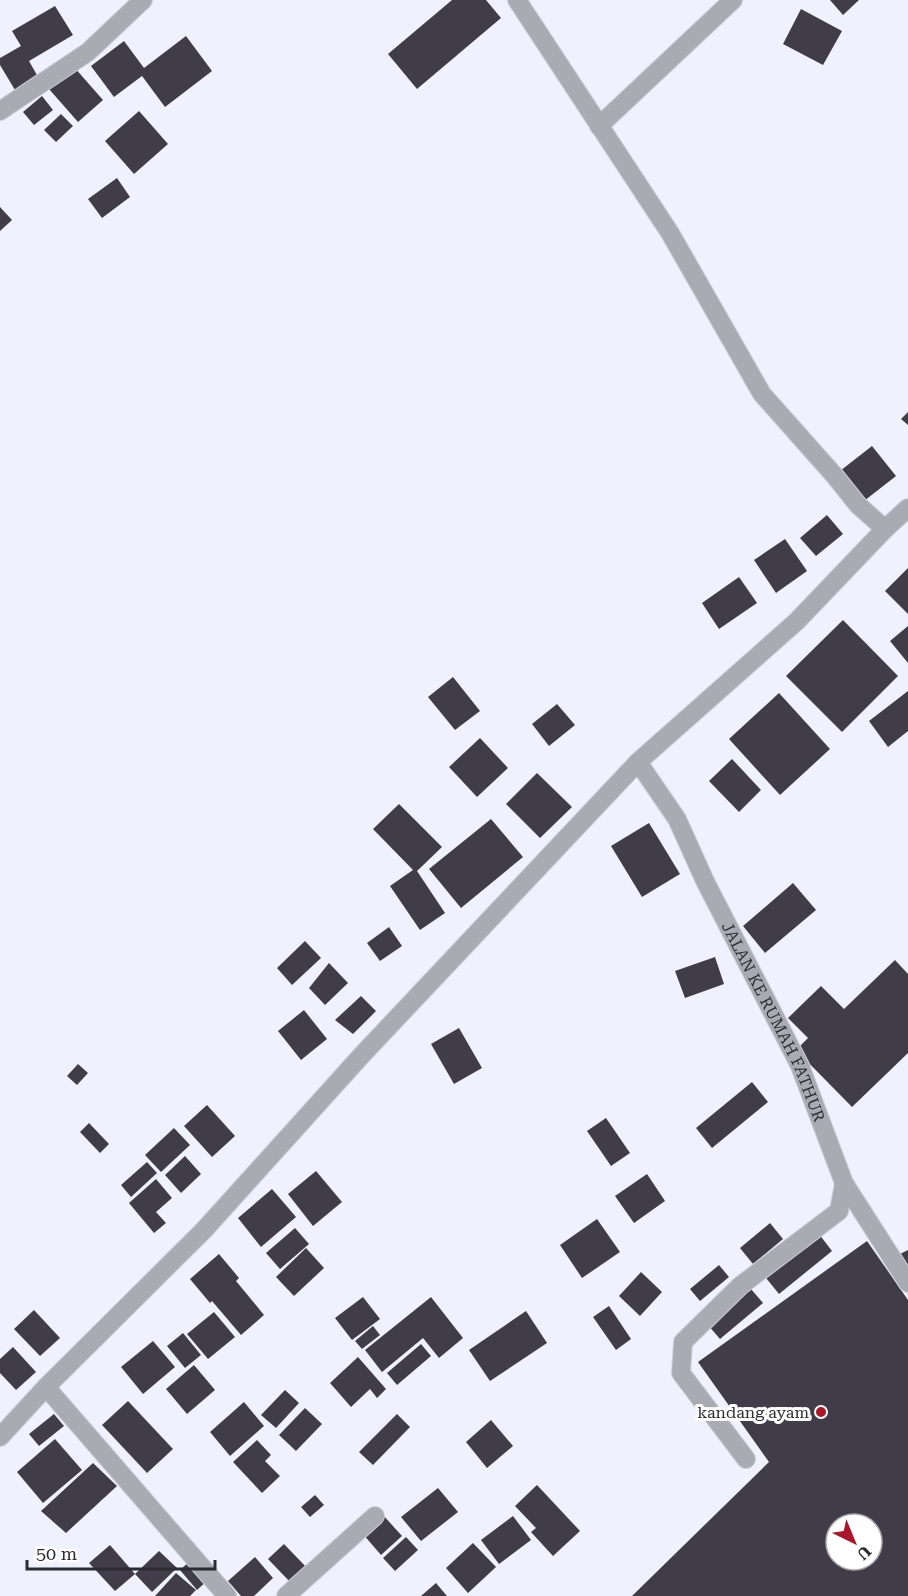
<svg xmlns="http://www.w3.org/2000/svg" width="908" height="1596" viewBox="0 0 908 1596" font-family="'Roboto Serif',serif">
  <rect width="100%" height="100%" fill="#eff2fe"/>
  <path fill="#403d49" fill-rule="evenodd" d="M452,0h34l15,18 -84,71 -29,-35z
    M830,0h29l-16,15z
    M55,6l18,29 -44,26 9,16 -23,13 -15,-25v-7l21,-12 -9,-15z
    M801,9l41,22 -19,34 -40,-21z
    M186,36l26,35 -47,36 -23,-31 -28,21 -23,-31 33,-25 20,27z
    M74,67l29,33 -25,22 -29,-33z
    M42,96l11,14 -19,15 -11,-13z
    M139,111l29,33 -34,30 -29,-33z
    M61,114l12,12 -17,16 -12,-12z
    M117,178l13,19 -28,21 -14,-19z
    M0,207l12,13 -12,11z
    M908,412v13l-7,-6z
    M872,446l24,30 -32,25 -24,-30z
    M827,515l16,19 -27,22 -16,-18z
    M785,539l22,32 -31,22 -22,-33z
    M908,568v46l-23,-23z
    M739,577l18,26 -38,26 -17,-26z
    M843,620l55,56 -56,56 -56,-56z
    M908,626v37l-18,-22z
    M453,677l27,34 -25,19 -27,-33z
    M908,691v40l-20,16 -19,-26z
    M779,693l51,56 -50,46 -51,-56z
    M557,704l18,21 -26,21 -17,-22z
    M480,738l28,30 -31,29 -28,-30z
    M732,759l29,31 -22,22 -30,-31z
    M537,773l35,34 -32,31 -34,-34z
    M399,804l43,43 -25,24 28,42 -25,17 -30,-44 23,-16 -40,-41z
    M491,819l32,38 -62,51 -32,-39z
    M649,823l31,51 -38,23 -31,-51z
    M793,883l23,27 -51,43 -22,-27z
    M389,927l13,19 -22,15 -13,-18z
    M305,941l16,17 -29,27 -15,-17z
    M715,957l9,27 -39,14 -10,-27z
    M895,960l13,14v79l-56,54 -56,-57 12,-12 -20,-20 33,-32 23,23z
    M329,963l19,20 -23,22 -16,-17z
    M361,996l15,15 -23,23 -18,-14z
    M304,1010l23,29 -26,21 -23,-29z
    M459,1028l23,40 -28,16 -23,-40z
    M78,1064l10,9 -11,12 -10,-9z
    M752,1082l16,20 -56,46 -16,-20z
    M207,1105l28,31 -23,21 -28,-31z
    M606,1118l24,35 -19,13 -24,-35z
    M89,1123l20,21 -9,9 -20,-21z
    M174,1128l16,17 -29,27 -16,-17z
    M185,1156l16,18 -20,19 -16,-18z
    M147,1162l10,11 -26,24 -10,-12z
    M316,1171l26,31 -29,24 -25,-32z
    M647,1174l18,27 -31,22 -19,-27z
    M156,1179l16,19 -16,14 10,11 -12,10 -25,-30z
    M272,1189l24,28 -35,30 -23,-29z
    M597,1219l23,33 -38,26 -22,-33z
    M770,1223l13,16 -30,25 -13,-16z
    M295,1228l14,16 -29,25 -14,-16z
    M819,1234l13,17 -53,43 -13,-16z
    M867,1241l41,59v296h-276l137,-134 -71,-100zM836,1524h36v36h-36z
    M306,1248l18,20 -30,28 -18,-19z
    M908,1250v20l-10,-15z
    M219,1254l20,24 -3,3 28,34 -23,20 -29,-34 -2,2 -20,-24z
    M719,1265l10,12 -29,24 -10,-12z
    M641,1272l21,20 -22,24 -21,-20z
    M751,1289l12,14 -43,36 -12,-14z
    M363,1297l17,22 -28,21 -17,-22z
    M431,1297l32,41 -24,20 -16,-20 -41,34 -17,-22z
    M609,1306l22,33 -15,11 -23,-33z
    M34,1310l26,28 -20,18 -26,-27z
    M526,1311l21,32 -57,38 -21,-31z
    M214,1312l21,25 -27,22 -21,-25z
    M373,1326l7,9 -18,14 -7,-8z
    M183,1333l18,22 -16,13 -18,-22z
    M153,1341l22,26 -32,27 -22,-27z
    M421,1344l10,12 -34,29 -10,-12z
    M13,1347l23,25 -20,18 -16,-17v-14z
    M358,1357l28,32 -9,9 -7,-9 -19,18 -21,-24z
    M194,1365l21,25 -28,24 -21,-25z
    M285,1390l14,13 -23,25 -15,-13z
    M128,1401l45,48 -26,24 -45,-48z
    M244,1402l20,24 -34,30 -20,-24z
    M305,1408l17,16 -26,27 -17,-16z
    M54,1414l10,12 -25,20 -10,-12z
    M397,1414l13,13 -37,38 -14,-13z
    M491,1420l22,26 -26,22 -21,-26z
    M55,1439l27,31 -39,33 -26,-31z
    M257,1440l14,15 -6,6 15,15 -18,17 -29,-31z
    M93,1463l24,23 -51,47 -25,-22z
    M537,1485l43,46 -27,25 -22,-24 5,-4 -21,-22z
    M438,1488l20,24 -37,29 -20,-24z
    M315,1495l9,10 -14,12 -9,-10z
    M383,1515l19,21 -21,19 -19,-22z
    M513,1516l18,24 -32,24 -18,-24z
    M406,1537l12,13 -23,21 -12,-13z
    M473,1543l23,24 -28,26 -22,-25z
    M284,1544l25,26 -18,13 -23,-24z
    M110,1545l25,29 -20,17 -26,-28z
    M159,1551l18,17 -25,24 -17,-18z
    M255,1557l18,21 -19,18h-13l-13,-15z
    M191,1560l17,20 -11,10 -17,-20z
    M176,1573l20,17 -6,6h-35z
    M436,1583l11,13h-26z"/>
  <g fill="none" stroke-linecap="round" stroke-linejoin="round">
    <g stroke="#cccfd9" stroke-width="20">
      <g id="minor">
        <path d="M517,0l153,233 92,161 72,81 24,30 27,24"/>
        <path d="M0,111l88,-59 55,-52"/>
        <path d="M599,126l134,-126"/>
        <path id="s1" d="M638,762l39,57 28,62 95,185 44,117 64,100"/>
        <path d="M46,1387l181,209"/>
        <path d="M0,1437l46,-50 158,-157 157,-174 277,-294 159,-141 88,-92 23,-21"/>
        <path d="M746,1459l-65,-86 2,-31 57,-56 99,-75 5,-28"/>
        <path d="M286,1596l89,-80"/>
      </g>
    </g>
    <use href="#minor" stroke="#a8acb2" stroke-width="18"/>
  </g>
  <circle fill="#ab162a" stroke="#fff" stroke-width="2" cx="821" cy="1412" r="6"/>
  <g text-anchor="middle" stroke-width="6" stroke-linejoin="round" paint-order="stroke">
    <g font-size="16" fill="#2c2d33" stroke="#fff">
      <text dy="6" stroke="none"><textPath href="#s1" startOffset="294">JALAN KE RUMAH FATHUR</textPath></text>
    </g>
    <g font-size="16" fill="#2c2d33" stroke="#fff" text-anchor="end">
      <text x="809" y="1418">kandang ayam</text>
    </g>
  </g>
  <g transform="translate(854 1542) rotate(137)"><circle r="28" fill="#ffffff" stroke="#ababad" stroke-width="1.5"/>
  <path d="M0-4.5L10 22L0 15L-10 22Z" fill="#ab162a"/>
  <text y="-9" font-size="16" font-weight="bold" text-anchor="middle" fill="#2c2d33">U</text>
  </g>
  <path d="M27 1560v9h188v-9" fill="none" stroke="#2c2d33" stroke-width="3"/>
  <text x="36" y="1560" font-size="18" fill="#2c2d33" stroke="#ffffff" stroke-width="4.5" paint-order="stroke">50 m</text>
</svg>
